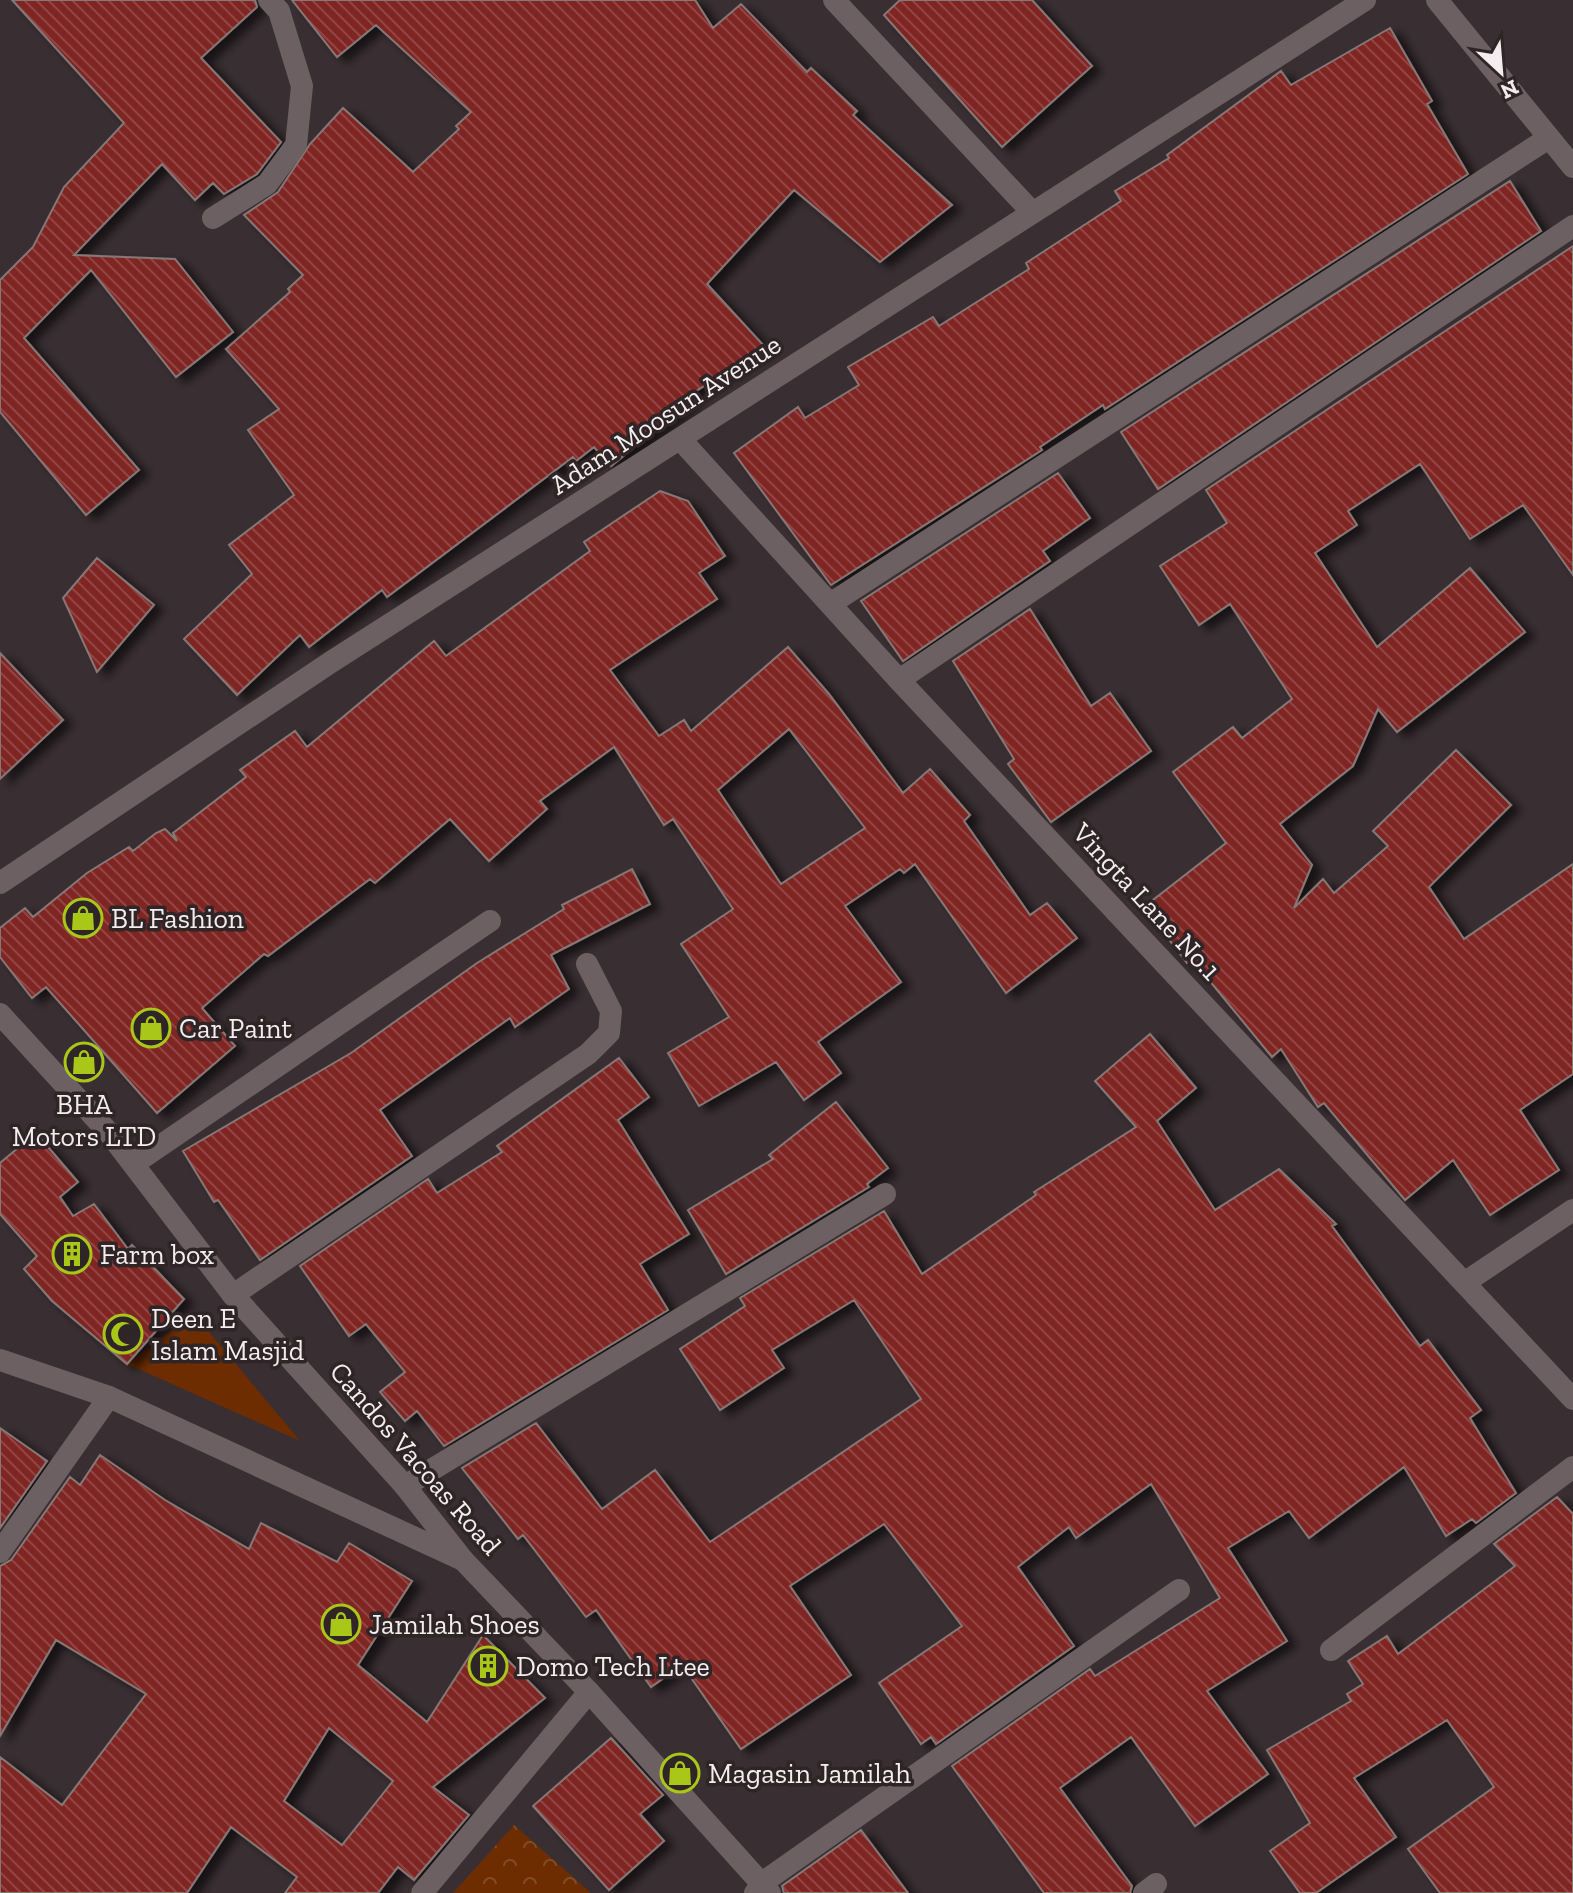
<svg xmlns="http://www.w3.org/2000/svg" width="1573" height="1893" viewBox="0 0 1573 1893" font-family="'Zilla Slab',serif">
  <defs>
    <pattern id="forest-crowns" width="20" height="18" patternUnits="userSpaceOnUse" patternTransform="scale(2)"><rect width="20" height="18" fill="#6d2d00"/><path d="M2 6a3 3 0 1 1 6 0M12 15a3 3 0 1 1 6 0" fill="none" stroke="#824c26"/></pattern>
    <pattern id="building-back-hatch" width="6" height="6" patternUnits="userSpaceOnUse" patternTransform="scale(2)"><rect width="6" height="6" fill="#802524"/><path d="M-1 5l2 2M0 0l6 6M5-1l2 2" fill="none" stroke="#934544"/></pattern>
    <filter id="shadow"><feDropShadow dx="9" dy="5" stdDeviation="4" flood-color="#0009"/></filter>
  </defs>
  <rect width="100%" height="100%" fill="#392e31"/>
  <path fill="#6d2d00" d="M194,1314l106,127 -173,-77z"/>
  <path fill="url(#forest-crowns)" d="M514,1825l77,68h-138z"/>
  <path fill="url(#building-back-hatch)" stroke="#857876" stroke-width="2" fill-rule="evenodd" filter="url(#shadow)" d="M12,0h243l2,7 -56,51 80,84 -24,32 -33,20 -11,-11 -18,17 -33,-36 -88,91 101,4 58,73 -57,45 -85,-107 -67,68 115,132 -53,45 -86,-103v-132l33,-33 31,-60 60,-64z
    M292,0h403l18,28 28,-24 66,68 4,-4 46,43 -4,4 99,90 -72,57 -86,-72 -87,94 58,63 -78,50 4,4 -80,65 -17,-19 -18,14 -3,-4 -186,140 -5,-7 -73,57 -9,-12 -63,60 -53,-56 68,-65 -23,-29 65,-50 -46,-65 31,-21 -53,-60 64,-57 -2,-3 15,-14 -59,-60 34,-23 32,-48 33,-36 70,64 46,-43 -3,-3 15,-14 -95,-87 -39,32z
    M900,0h132l60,66 -90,81 -118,-132z
    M1390,28l42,73 -5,3 41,70 -363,235 -2,-4 -63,42 2,3 -211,135 -97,-132 64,-46 7,11 54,-33 -11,-18 85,-50 6,9 90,-57 -3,-6 95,-62 -6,-10 54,-33 -2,-3 114,-84 10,14z
    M1510,181l31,50 -383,258 -37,-57z
    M1573,246v329l-50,-70 -53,34 -50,-75 -72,47 9,14 -42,28 62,94 93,-79 55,64 -128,100 -19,-23 -25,57 -73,58 32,41 -18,43 29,-29 11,14 54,-47 -15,-15 83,-81 55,55 -82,82 35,52 109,-75v210l-53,36 39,60 -69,45 -37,-55 -48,40 -81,-97 -6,4 -37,-58 -9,8 -77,-94h-8l-43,-56 82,-64 -53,-71 60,-45 9,11 50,-39 -62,-95 -31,21 -39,-59 67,-43 -21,-33z
    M1058,473l32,45 -47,33 7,10 -147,100 -42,-60z
    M660,491l28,10 37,55 -26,17 18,26 -107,71 49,66 25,-16 7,11 97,-84 41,47 74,99 27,-24 40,46 -6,6 66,94 17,-12 30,35 -71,55 -91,-129 -11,9 -4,-4 -55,37 56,76 -83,60 23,31 -37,27 -28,-38 -77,44 -31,-53 61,-36 -48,-73 52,-35 -60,-90 -9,6 -50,-78 -74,54 7,8 -58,52 -39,-42 -75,64 -5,-4 -102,77 -4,-2 -62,54 33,38 -78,67 -111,-126 -14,11 -32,-41v-29l25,-20 8,9 54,-44 42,-26 4,4 23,-18 9,-4 12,12 -4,-8 73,-56 -6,-7 55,-39 12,16 127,-106 12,15 144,-105 -6,-9zM789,729l76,99 -84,56 -63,-94z
    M97,558l57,47 -57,67 -34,-74z
    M1030,609l61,97 19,-13 41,58 -100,71 -43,-58 6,-5 -61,-98z
    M0,653l63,67 -63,59z
    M632,869l18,35 -99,51 18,34 -54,38 -5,-9 -130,92 32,46 -152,104 -42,-60 -4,2 -31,-51 168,-98 126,-90 87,-54 -2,-4z
    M1150,1034l46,54 -39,33 58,89 64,-41 57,55 -4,2 88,120 8,-6 53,70 -11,8 46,75 -40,30 -4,-4 -26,17 -42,-69 -95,71 -20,-27 -61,37 59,93 -80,50 61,83 -73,52 -64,-89 -71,51 72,98 -2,7h-86l-92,-127 138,-97 5,7 125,-78 -69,-114 -75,54 -7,-11 -51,40 56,79 -138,98 -5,-7 -10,7 -42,-61 83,-57 -78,-102 -94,62 61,89 -110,74 -59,-84 -31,22 -55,-77 -10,7 -63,-82 -5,4 -56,-71 74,-45 66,86 53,-39 55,72 211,-143 -67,-99 -82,50 12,18 -64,42 -40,-61 65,-43 -5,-8 144,-87 38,63 114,-79 -2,-3 102,-65 -41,-46z
    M619,1058l30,39 -31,23 71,114 -49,30 28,46 -224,136 -27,-35 -12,10 -25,-29 25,-20 -39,-48 -17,12 -49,-70 128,-87 9,14 65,-41 -5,-6z
    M836,1102l52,66 -21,16 2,3 -143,87 -38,-64 85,-51 -4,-4z
    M36,1133l42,49 -18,15 13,19 21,-12 34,45 4,-4 52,54 -57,65 -75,-63 -28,-32 13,-13 -37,-42v-51z
    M0,1428l47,33 -47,67z
    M100,1455l65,45 84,49 12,-26 76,39 12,-19 63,38 -54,84 69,57 56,-87 62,63 -112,89 36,28 -55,65 -16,-13 -20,26h-93l12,-16 -66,-50 -44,66h-187v-136l62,48 84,-111 -90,-54 -56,96v-170l11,-6 59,-83 10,8zM329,1728l64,53 -51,64 -58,-44z
    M1557,1497l16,17v379h-133l-32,-44 86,-62 -47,-67 -93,58 42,59 -80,56h-16l-30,-42 40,-28 -43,-73 84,-49 -4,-7 16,-10 -15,-23 39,-25 11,18 117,-88 -21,-22z
    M611,1738l52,57 -23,19 24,27 -55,49 -76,-84z
    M861,1830l47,63h-124l-2,-7z"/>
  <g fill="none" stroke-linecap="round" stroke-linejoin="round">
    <path stroke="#6c6063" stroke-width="22" d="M834,0l197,211
      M1437,0l136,167
      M213,218l54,-34 29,-39 6,-59 -23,-75 -10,-11
      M681,440l218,240 674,719
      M830,604l717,-465
      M899,680l674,-454
      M0,883l331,-221 1034,-662
      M135,1163l355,-242
      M1464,1283l109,-73
      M233,1295l355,-241 21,-21 2,-22 -24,-47
      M405,1486l480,-292
      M0,1552l109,-155
      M1331,1650l242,-183
      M422,1893l167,-201
      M755,1893l7,-10 417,-293
      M1144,1893l12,-9"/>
    <path stroke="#6c6063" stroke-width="22" d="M0,1360l109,37 354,163"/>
    <path stroke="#6c6063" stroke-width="22" d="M0,1014l110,120 123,161 172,191 58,74 126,132 181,201"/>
  </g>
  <defs>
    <g id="shop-ring" transform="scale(2)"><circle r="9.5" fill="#2f2527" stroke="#a9c719" stroke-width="1.5"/><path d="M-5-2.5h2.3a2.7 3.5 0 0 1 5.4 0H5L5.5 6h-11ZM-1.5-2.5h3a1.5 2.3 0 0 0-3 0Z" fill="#a9c719"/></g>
    <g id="building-ring" transform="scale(2)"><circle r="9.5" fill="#2f2527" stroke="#a9c719" stroke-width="1.5"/><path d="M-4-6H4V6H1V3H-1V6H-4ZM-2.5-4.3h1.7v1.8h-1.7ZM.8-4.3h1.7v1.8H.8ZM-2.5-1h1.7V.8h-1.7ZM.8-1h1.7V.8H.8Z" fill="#a9c719"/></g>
    <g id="mosque-ring" transform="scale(2)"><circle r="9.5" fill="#2f2527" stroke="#a9c719" stroke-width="1.5"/><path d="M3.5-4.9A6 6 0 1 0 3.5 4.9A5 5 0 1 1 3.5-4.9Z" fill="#a9c719"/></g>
  </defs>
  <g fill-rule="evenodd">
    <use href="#shop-ring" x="83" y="918"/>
    <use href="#shop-ring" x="151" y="1028"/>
    <use href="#shop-ring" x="84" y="1062"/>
    <use href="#building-ring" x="72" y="1254"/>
    <use href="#mosque-ring" x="123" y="1334"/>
    <use href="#shop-ring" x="341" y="1624"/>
    <use href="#building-ring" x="488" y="1666"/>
    <use href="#shop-ring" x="680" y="1773"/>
  </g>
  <g text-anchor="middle" stroke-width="7" stroke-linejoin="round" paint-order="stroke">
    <g font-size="28" fill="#f4ecee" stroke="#2f2527">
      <text transform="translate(665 414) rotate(-33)" y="10">Adam Moosun Avenue</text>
      <text transform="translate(1147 901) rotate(47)" y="10">Vingta Lane No.1</text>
      <text transform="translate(416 1458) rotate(49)" y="10">Candos Vacoas Road</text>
    </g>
    <g font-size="28" fill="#f4ecee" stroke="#2f2527" text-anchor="start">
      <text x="111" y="928">BL Fashion</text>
      <text x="179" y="1038">Car Paint</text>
      <text x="84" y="1114" text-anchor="middle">BHA<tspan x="84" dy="32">Motors LTD</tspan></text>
      <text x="100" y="1264">Farm box</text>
      <text x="151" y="1328">Deen E<tspan x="151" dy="32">Islam Masjid</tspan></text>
      <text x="369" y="1634">Jamilah Shoes</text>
      <text x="516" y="1676">Domo Tech Ltee</text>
      <text x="708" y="1783">Magasin Jamilah</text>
    </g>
  </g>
  <g transform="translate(1501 72) rotate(154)" stroke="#2f2527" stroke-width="6" paint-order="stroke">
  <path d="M0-6L14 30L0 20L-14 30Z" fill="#f4ecee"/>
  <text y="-12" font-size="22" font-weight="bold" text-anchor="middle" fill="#f4ecee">N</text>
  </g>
</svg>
